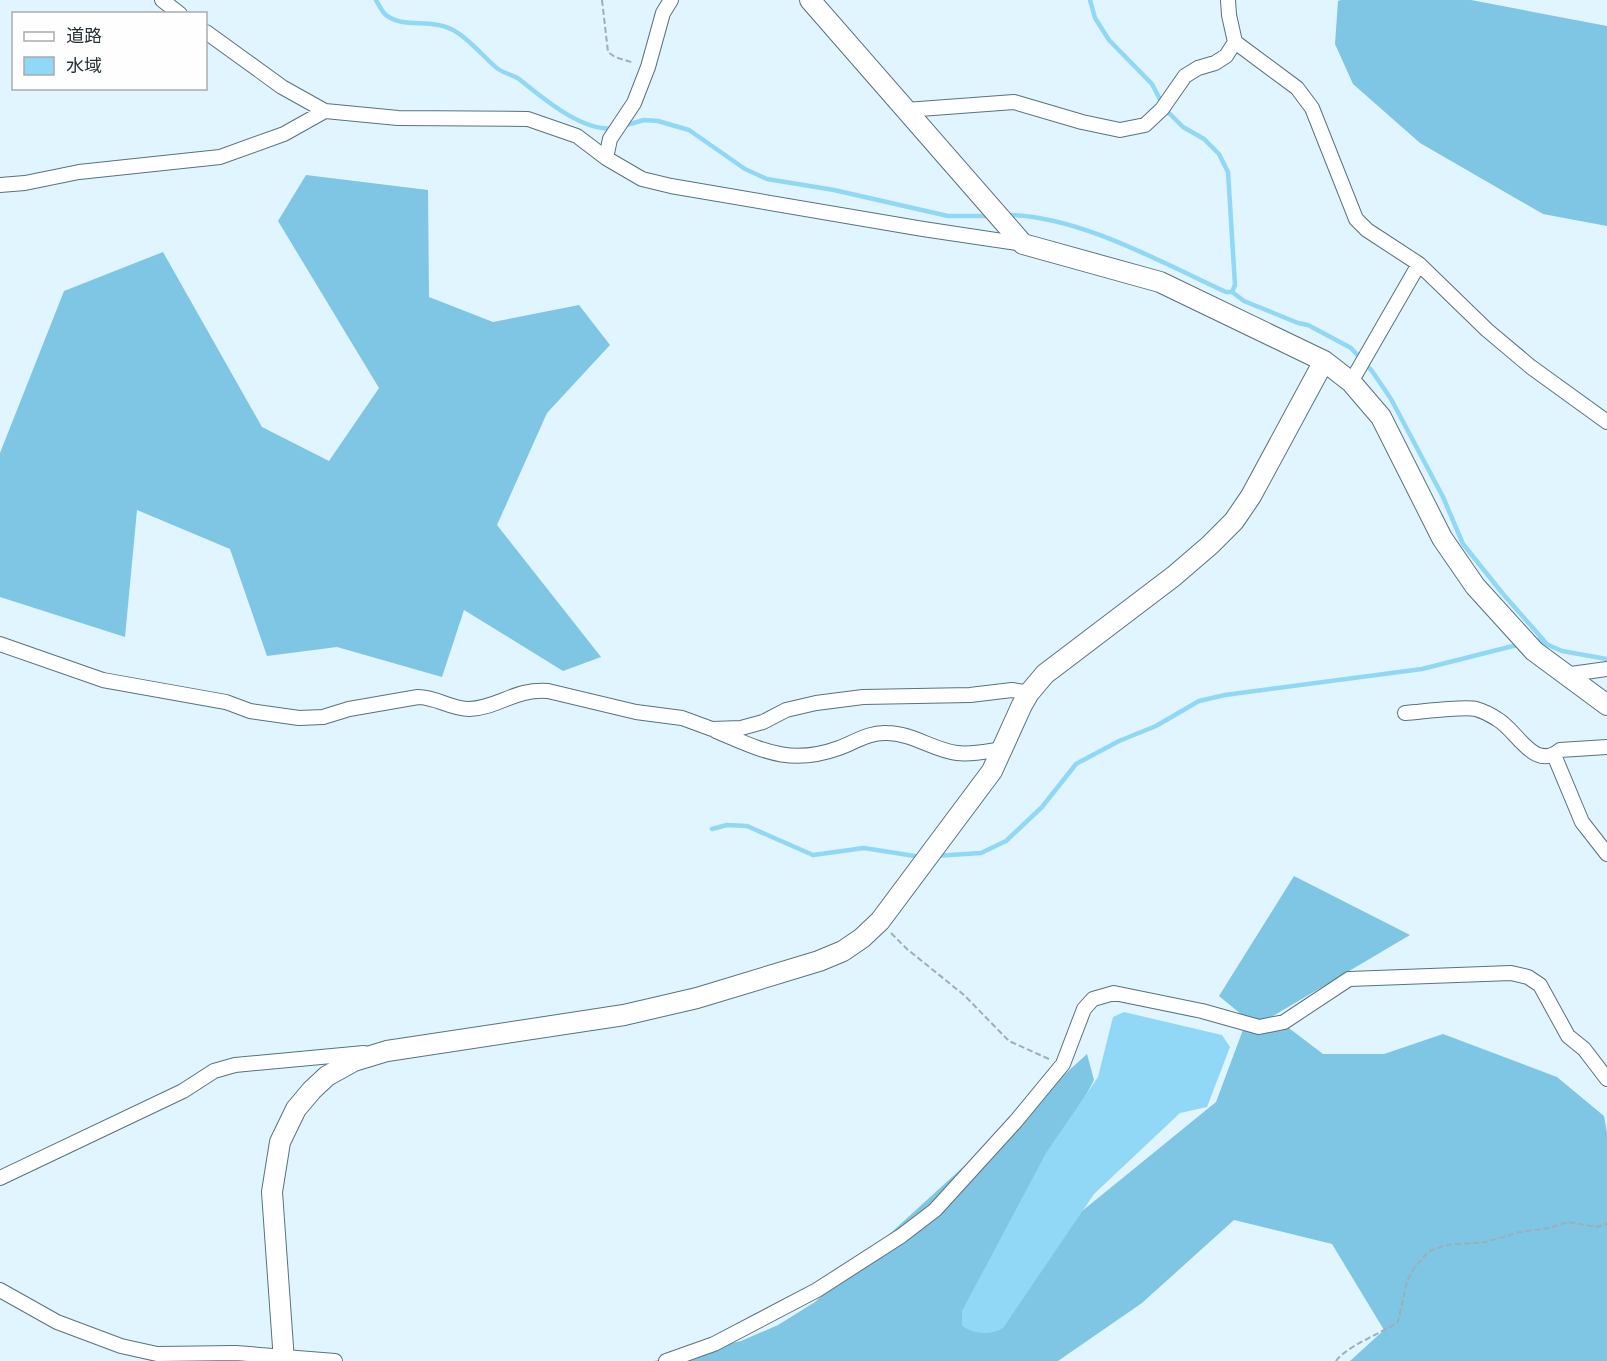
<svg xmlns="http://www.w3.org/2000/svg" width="1607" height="1361" viewBox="0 0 1607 1361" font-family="Georgia,'Noto Sans JP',serif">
  <rect width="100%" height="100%" fill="#e0f5ff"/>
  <path fill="#7ec6e4" d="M1341,0h130l136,26v200l-64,-12 -123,-71 -67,-59 -18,-40 3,-43z
    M306,175l122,15 1,107 64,25 86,-17 31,40 -63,68 -50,112 104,132 -38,14 -99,-61 -22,67 -105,-30 -70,9 -37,-107 -93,-39 -12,127 -125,-40v-144l64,-162 99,-39 99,175 67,34 50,-73 -101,-167z
    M1294,876l116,59 -137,81 50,38h61l59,-20 114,43 47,39 3,17v228h-257l34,-31 -52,-86 -98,-24 -92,83 -84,58h-404l87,-20 37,-16 37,-23 272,-248 7,26 -115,215 237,-193 31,-83 -28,-23z"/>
  <path fill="#90d8f6" d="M1124,1012l98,23 8,12 -23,60 -27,6 -86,81 -91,134c-12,8 -29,6 -41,-2v-15l84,-158 52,-76 15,-60z"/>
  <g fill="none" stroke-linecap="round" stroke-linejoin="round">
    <path stroke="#90d8f6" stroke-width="4.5" d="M376,0c3,5 6,12 10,15 17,14 46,3 67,15 17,9 30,27 45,39 6,4 15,6 21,10 24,19 64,54 96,49
      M1090,0l5,18 14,22 43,44 13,25 18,18 21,12 15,15 9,18 7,113 -3,7
      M623,126l21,-6 14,1 31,9 56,39 22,10 67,11 114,26h42
      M1005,215c70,-1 156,47 221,77h6l12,9 54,22 10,2 43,23 21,23 19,28 52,98 20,47 40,50 43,49
      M1537,640l25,11 45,8
      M712,829l15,-4 20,1 66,29 51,-7 57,9
      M935,856l46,-3 25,-12 36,-34 34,-43 43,-23 37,-15 43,-25 26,-6 197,-26 95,-24"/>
    <g stroke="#59727c" stroke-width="16">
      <path id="street" d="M162,0l18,14
        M1228,0l1,15 6,27 62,46 15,20 44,111 11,11 52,34 68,66 44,37 76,55
        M206,32l76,55 43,24 73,7 130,1 49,17 29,22 36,21 29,7 252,43 100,15
        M906,110l108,-8 68,20 38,8 25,-5 17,-16 23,-33 13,-8 17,-5 11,-7 9,-14
        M606,158l4,-19 24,-36 14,-36 15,-54 8,-13
        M0,185l25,-2 54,-11 141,-15 64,-23 41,-23
        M1351,382l68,-118
        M0,644l103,36 123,22 24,9 49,7 24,-1 26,-8 69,-12c18,0 33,12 51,12 29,-1 47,-21 79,-18l88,21 46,6 30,11 29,-1 22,-6 23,-12 30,-7 47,-6 107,-2 42,-5 17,3
        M1564,675l43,-6
        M1405,713c16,-1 58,-7 71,-4 7,2 15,6 21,10 20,11 37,53 63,31l47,-3
        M716,731c46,19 73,35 123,17 16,-6 30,-16 48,-15 25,0 46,17 70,20 15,2 31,-2 46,-4
        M1554,755l28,67 25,32
        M0,1178l183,-87 31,-20 21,-6 129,-12
        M0,1290l57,32 64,24 36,8 79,-1 99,8
        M666,1361l48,-17 103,-54 84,-54 34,-26 81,-89 47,-57 21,-55 9,-10 21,-6 88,18 57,16 25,-5 65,-43 162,-6 17,4 12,8 28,51 16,13 23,30"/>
    </g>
    <g stroke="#59727c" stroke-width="22">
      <path id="secondary" d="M810,0l213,244 137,38 164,79 27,21 30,35 61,121 33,48 59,65 73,54
        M284,1361l-12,-169 8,-50 16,-33 16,-19 15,-14 27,-15 33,-10 237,-36 73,-17 122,-37 24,-10 19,-13 18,-17 112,-150 30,-66 7,-12 16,-19 129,-98 36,-31 24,-24 17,-25 73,-135"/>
    </g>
    <path stroke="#9daeb6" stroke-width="2" stroke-dasharray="6 3" stroke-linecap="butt" d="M602,0l6,52 7,5 19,6
      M891,933l16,16 57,46 45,46 40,18
      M1336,1361c11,-15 44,-27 62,-39l9,-41 7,-13 14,-16 17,-7 41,-3 34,-10 29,-4 19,-6 29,5 10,-3"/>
    <use href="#street" stroke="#fff" stroke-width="14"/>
    <use href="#secondary" stroke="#fff" stroke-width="20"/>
  </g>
  <rect x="12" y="12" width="195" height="78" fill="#fefefe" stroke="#a8acae" stroke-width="1.5"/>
  <rect x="24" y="32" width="30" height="9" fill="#ffffff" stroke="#a8acae" stroke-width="1.5"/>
  <text x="66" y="42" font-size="18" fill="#273236">道路</text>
  <rect x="24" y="57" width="30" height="18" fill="#90d8f6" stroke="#a8acae" stroke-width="1.5"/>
  <text x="66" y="72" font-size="18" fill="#273236">水域</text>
</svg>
